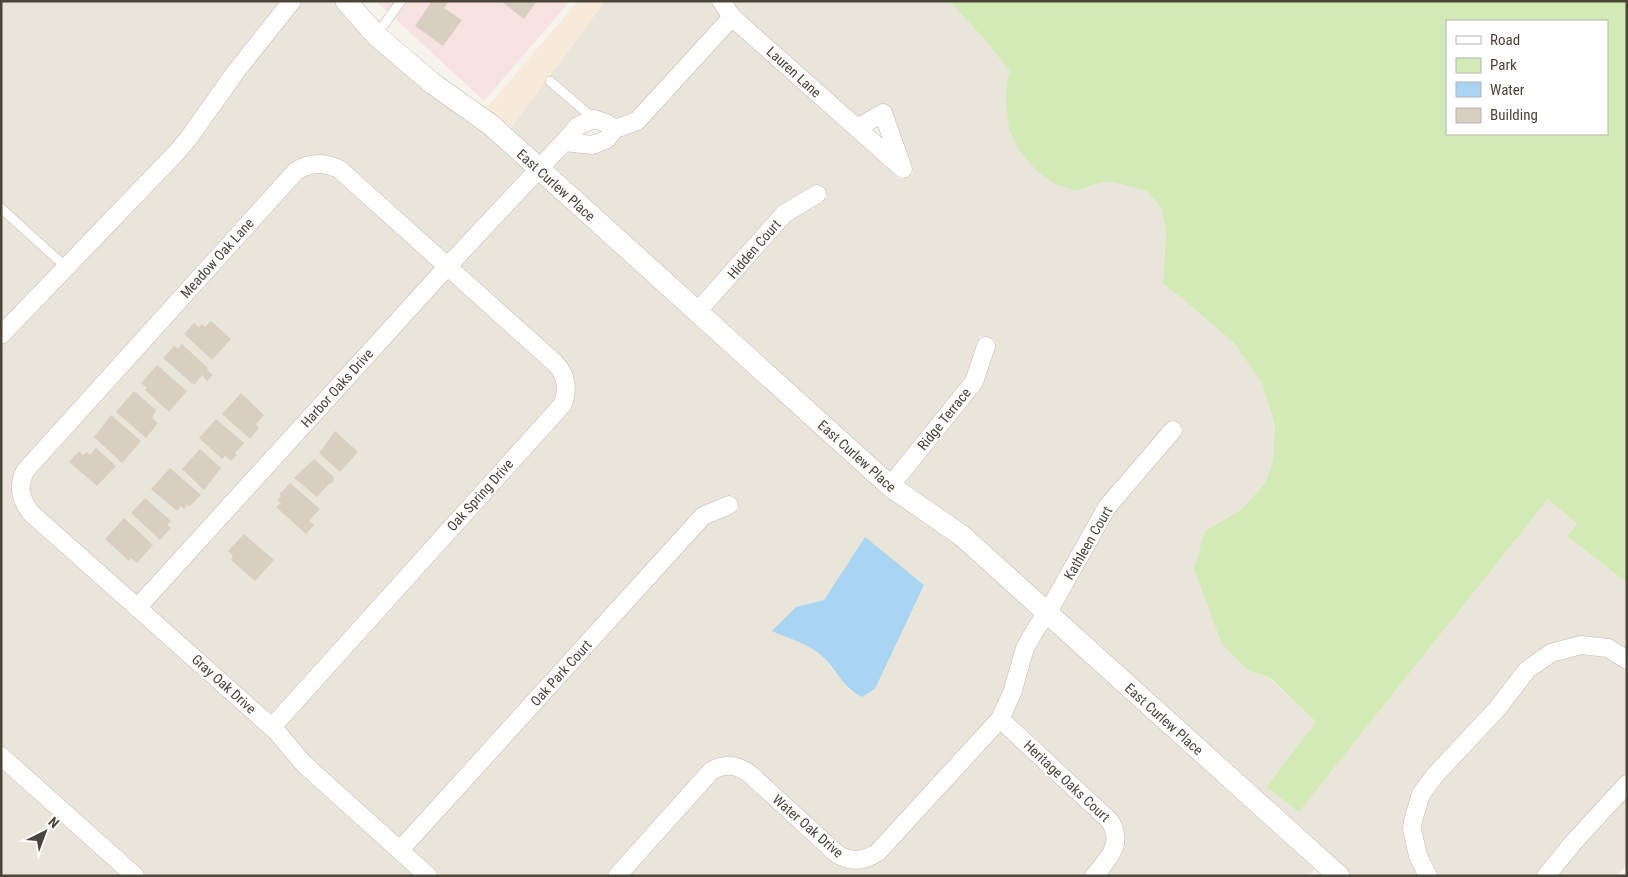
<svg xmlns="http://www.w3.org/2000/svg" width="1628" height="877" viewBox="0 0 1628 877" font-family="'Roboto Condensed',sans-serif">
  <rect width="100%" height="100%" fill="#f6f3ec"/>
  <path fill="#eae5da" fill-rule="evenodd" d="M1,1h334l31,34 112,90 49,45 -80,86 -117,-99 -13,-2 -14,3 -291,330 1,14 12,18 245,217 146,139h-269l-146,-131z
    M605,1h107l10,16 -89,97 -16,6 -20,-9h-5l-53,46 -30,-26z
    M731,1h218l38,41 23,30 26,98 17,12 22,9 27,-9h10l36,9 13,16 5,25 -3,52 22,17 48,41 29,41 13,43 -2,35 -8,22 -23,26 -37,22 44,140 19,6 48,45 -50,65 33,25 249,-313 29,25 -10,12 60,47v67l-15,-9 -29,-4 -34,8 -58,59 -69,75 -4,97h-66l-295,-264 56,-101 71,-82 -11,-10 -72,83 -55,100 -145,-118 81,-100 13,-45 -15,-3 -13,43 -77,95 -181,-163 80,-91 39,-23 -7,-13 -42,25 -81,92 -148,-134 16,-16 26,3 28,-19 112,-107 118,105 3,5 2,-1 41,37 2,5 3,-1 2,2 10,-7 -1,-3 2,-2 -4,-4 -20,-55 -32,9 -120,-107z
    M315,171l19,5 102,92 -298,329 -101,-89 -7,-11 -1,-18 271,-302z
    M538,180l411,356 87,80 -43,99 -119,131 -8,5 -12,2 -12,-5 -94,-86 -17,-6 -13,3 -12,7 -99,110h-166l-30,-27 296,-327 31,-12 -4,-15 -33,13 -301,331 -91,-81 -26,-32 291,-339 -4,-19 -9,-11 -103,-91zM865,538l59,47 -49,104 -13,8 -13,-7 -25,-32 -21,-16 -16,-4 -14,-7 23,-24 28,-7z
    M447,278l108,97 4,16 -3,9 -284,316 -123,-109z
    M1047,626l270,241 -8,9h-205l19,-44 -2,-9 -11,-15 -101,-92 23,-66z
    M1581,653l23,2 23,16v102l-91,103h-97l-14,-24 -5,-25 8,-30 6,-10 98,-111 22,-16z
    M999,730l99,90 8,11 1,10 -4,13 -19,22h-457l89,-99 7,-4 15,3 95,85 16,7h11l12,-3z
    M1,767l121,109h-121z
    M1627,795v69l-10,12h-61l22,-27z"/>
  <path fill="#f7ead8" d="M578,1h27l-96,130 -28,-25 8,-1z"/>
  <path fill="#f6e3e0" d="M376,1h194l-86,100z"/>
  <path fill="#d2eab5" fill-rule="evenodd" d="M949,1h678v582l-60,-47 10,-12 -29,-25 -249,313 -33,-25 50,-65 -47,-45 -20,-6 -27,-27 -28,-75 11,-38 37,-22 23,-26 8,-22 2,-35 -13,-43 -29,-41 -48,-41 -22,-17 3,-52 -5,-25 -14,-16 -35,-9h-10l-27,9 -22,-8 -17,-13 -18,-21 -9,-20 -3,-29 2,-24 2,-4 -23,-30zM1447,21h160v113h-160z"/>
  <path fill="#a9d4f2" d="M865,537l59,48 -49,104 -13,8c-20,-10 -23,-24 -38,-39 -15,-15 -33,-18 -52,-27l24,-24 28,-7z"/>
  <path fill="#d8cfc1" d="M432,1h17l-5,7 18,12 -19,26 -28,-20z
    M501,1h36l-13,18z
    M211,321l20,18 -19,21 -28,-26 10,-11 5,4 3,-3 3,3z
    M182,344l26,24 -1,2 6,5 -6,6 -5,-6 -8,10 -31,-27 11,-12 4,3z
    M157,365l30,26 -18,21 -24,-22 2,-2 -6,-5z
    M134,391l22,19 -4,8 6,5 -12,15 -30,-26z
    M241,393l23,22 -8,9 3,4 -9,11 -28,-25z
    M111,415l30,26 -19,22 -28,-26z
    M216,419l28,24 -9,10 2,2 -6,6 -6,-5 -3,3 -23,-21z
    M335,431l23,21 -18,20 -21,-19z
    M96,448l20,18 -19,20 -28,-24 10,-11 4,4 4,-3 3,3z
    M200,449l21,19 -17,22 -22,-21z
    M314,459l20,18 -1,5 -5,3 -11,12 -23,-19z
    M170,468l31,27 -12,12 -2,-2 -3,4 -3,-3 -4,5 -26,-22z
    M290,483l30,26 -11,12 5,4 -8,9 -30,-27 5,-4 -4,-3 4,-4 -2,-1z
    M145,498l26,23 -4,4 4,3 -11,12 -29,-27z
    M124,518l29,27 -16,18 -6,-5 -2,3 -24,-22z
    M244,534l30,26 -19,21 -24,-21 2,-3 -5,-6z"/>
  <g fill="none" stroke-linecap="round" stroke-linejoin="round">
    <g stroke="#c2bbae" stroke-width="10">
      <path id="service" d="M377,34l24,-33
        M550,81l44,38
        M1,208l66,60"/>
    </g>
    <g stroke="#c2bbae" stroke-width="19">
      <path id="minor" d="M721,1l11,16 171,152
        M857,128l26,-15 19,53
        M564,142l14,-16 16,-7 12,4 9,6
        M697,312l87,-98 33,-20
        M1,335l175,-182 12,-14 49,-69 55,-69
        M890,486l84,-104 12,-36
        M137,608l310,-341 117,-125 29,3 14,-6 8,-10 22,-8 95,-104
        M1000,719l110,102c14,23 -1,37 -16,55
        M272,727l291,-323c5,-16 4,-28 -8,-41l-216,-194c-16,-7 -28,-7 -43,2l-271,300c-8,16 -4,29 6,42l245,218 28,33 124,112
        M1,756l134,120
        M400,850l303,-334 26,-11
        M617,876l94,-105c15,-8 26,-7 40,4l86,79c15,9 27,7 41,-2l122,-133 12,-26 13,-45 12,-21 10,-13 60,-107 66,-77
        M1428,876l-10,-20 -6,-27 1,-8 8,-27 15,-20 61,-65 30,-39 24,-17 30,-8 27,3 19,12
        M1546,876l26,-32 55,-60"/>
    </g>
    <g stroke="#c2bbae" stroke-width="22">
      <path id="tertiary" d="M346,1l30,34 56,48 59,42 399,361 71,49 378,341"/>
    </g>
    <use href="#service" stroke="#fff" stroke-width="9"/>
    <use href="#minor" stroke="#fff" stroke-width="18"/>
    <use href="#tertiary" stroke="#fff" stroke-width="21"/>
  </g>
  <g text-anchor="middle" stroke-width="4" stroke-linejoin="round" paint-order="stroke">
    <g font-size="14" fill="#4b4439" stroke="#fff">
      <text transform="translate(794 72) rotate(42)" y="5">Lauren Lane</text>
      <text transform="translate(556 185) rotate(42)" y="5">East Curlew Place</text>
      <text transform="translate(754 249) rotate(-49)" y="5">Hidden Court</text>
      <text transform="translate(217 258) rotate(-48)" y="5">Meadow Oak Lane</text>
      <text transform="translate(337 388) rotate(-48)" y="5">Harbor Oaks Drive</text>
      <text transform="translate(944 419) rotate(-51)" y="5">Ridge Terrace</text>
      <text transform="translate(857 456) rotate(42)" y="5">East Curlew Place</text>
      <text transform="translate(480 495) rotate(-48)" y="5">Oak Spring Drive</text>
      <text transform="translate(1088 543) rotate(-60)" y="5">Kathleen Court</text>
      <text transform="translate(561 673) rotate(-48)" y="5">Oak Park Court</text>
      <text transform="translate(224 684) rotate(42)" y="5">Gray Oak Drive</text>
      <text transform="translate(1164 719) rotate(42)" y="5">East Curlew Place</text>
      <text transform="translate(1067 781) rotate(43)" y="5">Heritage Oaks Court</text>
      <text transform="translate(808 826) rotate(41)" y="5">Water Oak Drive</text>
    </g>
  </g>
  <rect width="1628" height="877" fill="none" stroke="#4b4439" stroke-width="5"/>
  <rect x="1446" y="20" width="162" height="115" fill="#ffffff" stroke="#b7b4b0"/>
  <rect x="1456" y="36" width="25" height="8" fill="#ffffff" stroke="#b7b4b0"/>
  <text x="1490" y="45" font-size="15" fill="#4b4439">Road</text>
  <rect x="1456" y="58" width="25" height="15" fill="#d2eab5" stroke="#b7b4b0"/>
  <text x="1490" y="70" font-size="15" fill="#4b4439">Park</text>
  <rect x="1456" y="82" width="25" height="15" fill="#a9d4f2" stroke="#b7b4b0"/>
  <text x="1490" y="95" font-size="15" fill="#4b4439">Water</text>
  <rect x="1456" y="108" width="25" height="15" fill="#d8cfc1" stroke="#b7b4b0"/>
  <text x="1490" y="120" font-size="15" fill="#4b4439">Building</text>
  <g transform="translate(45 832) rotate(42)" stroke="#ffffff" stroke-width="4" paint-order="stroke">
  <path d="M0-4L9 19L0 12L-9 19Z" fill="#4b4439"/>
  <text y="-8" font-size="14" font-weight="bold" text-anchor="middle" fill="#4b4439">N</text>
  </g>
</svg>
